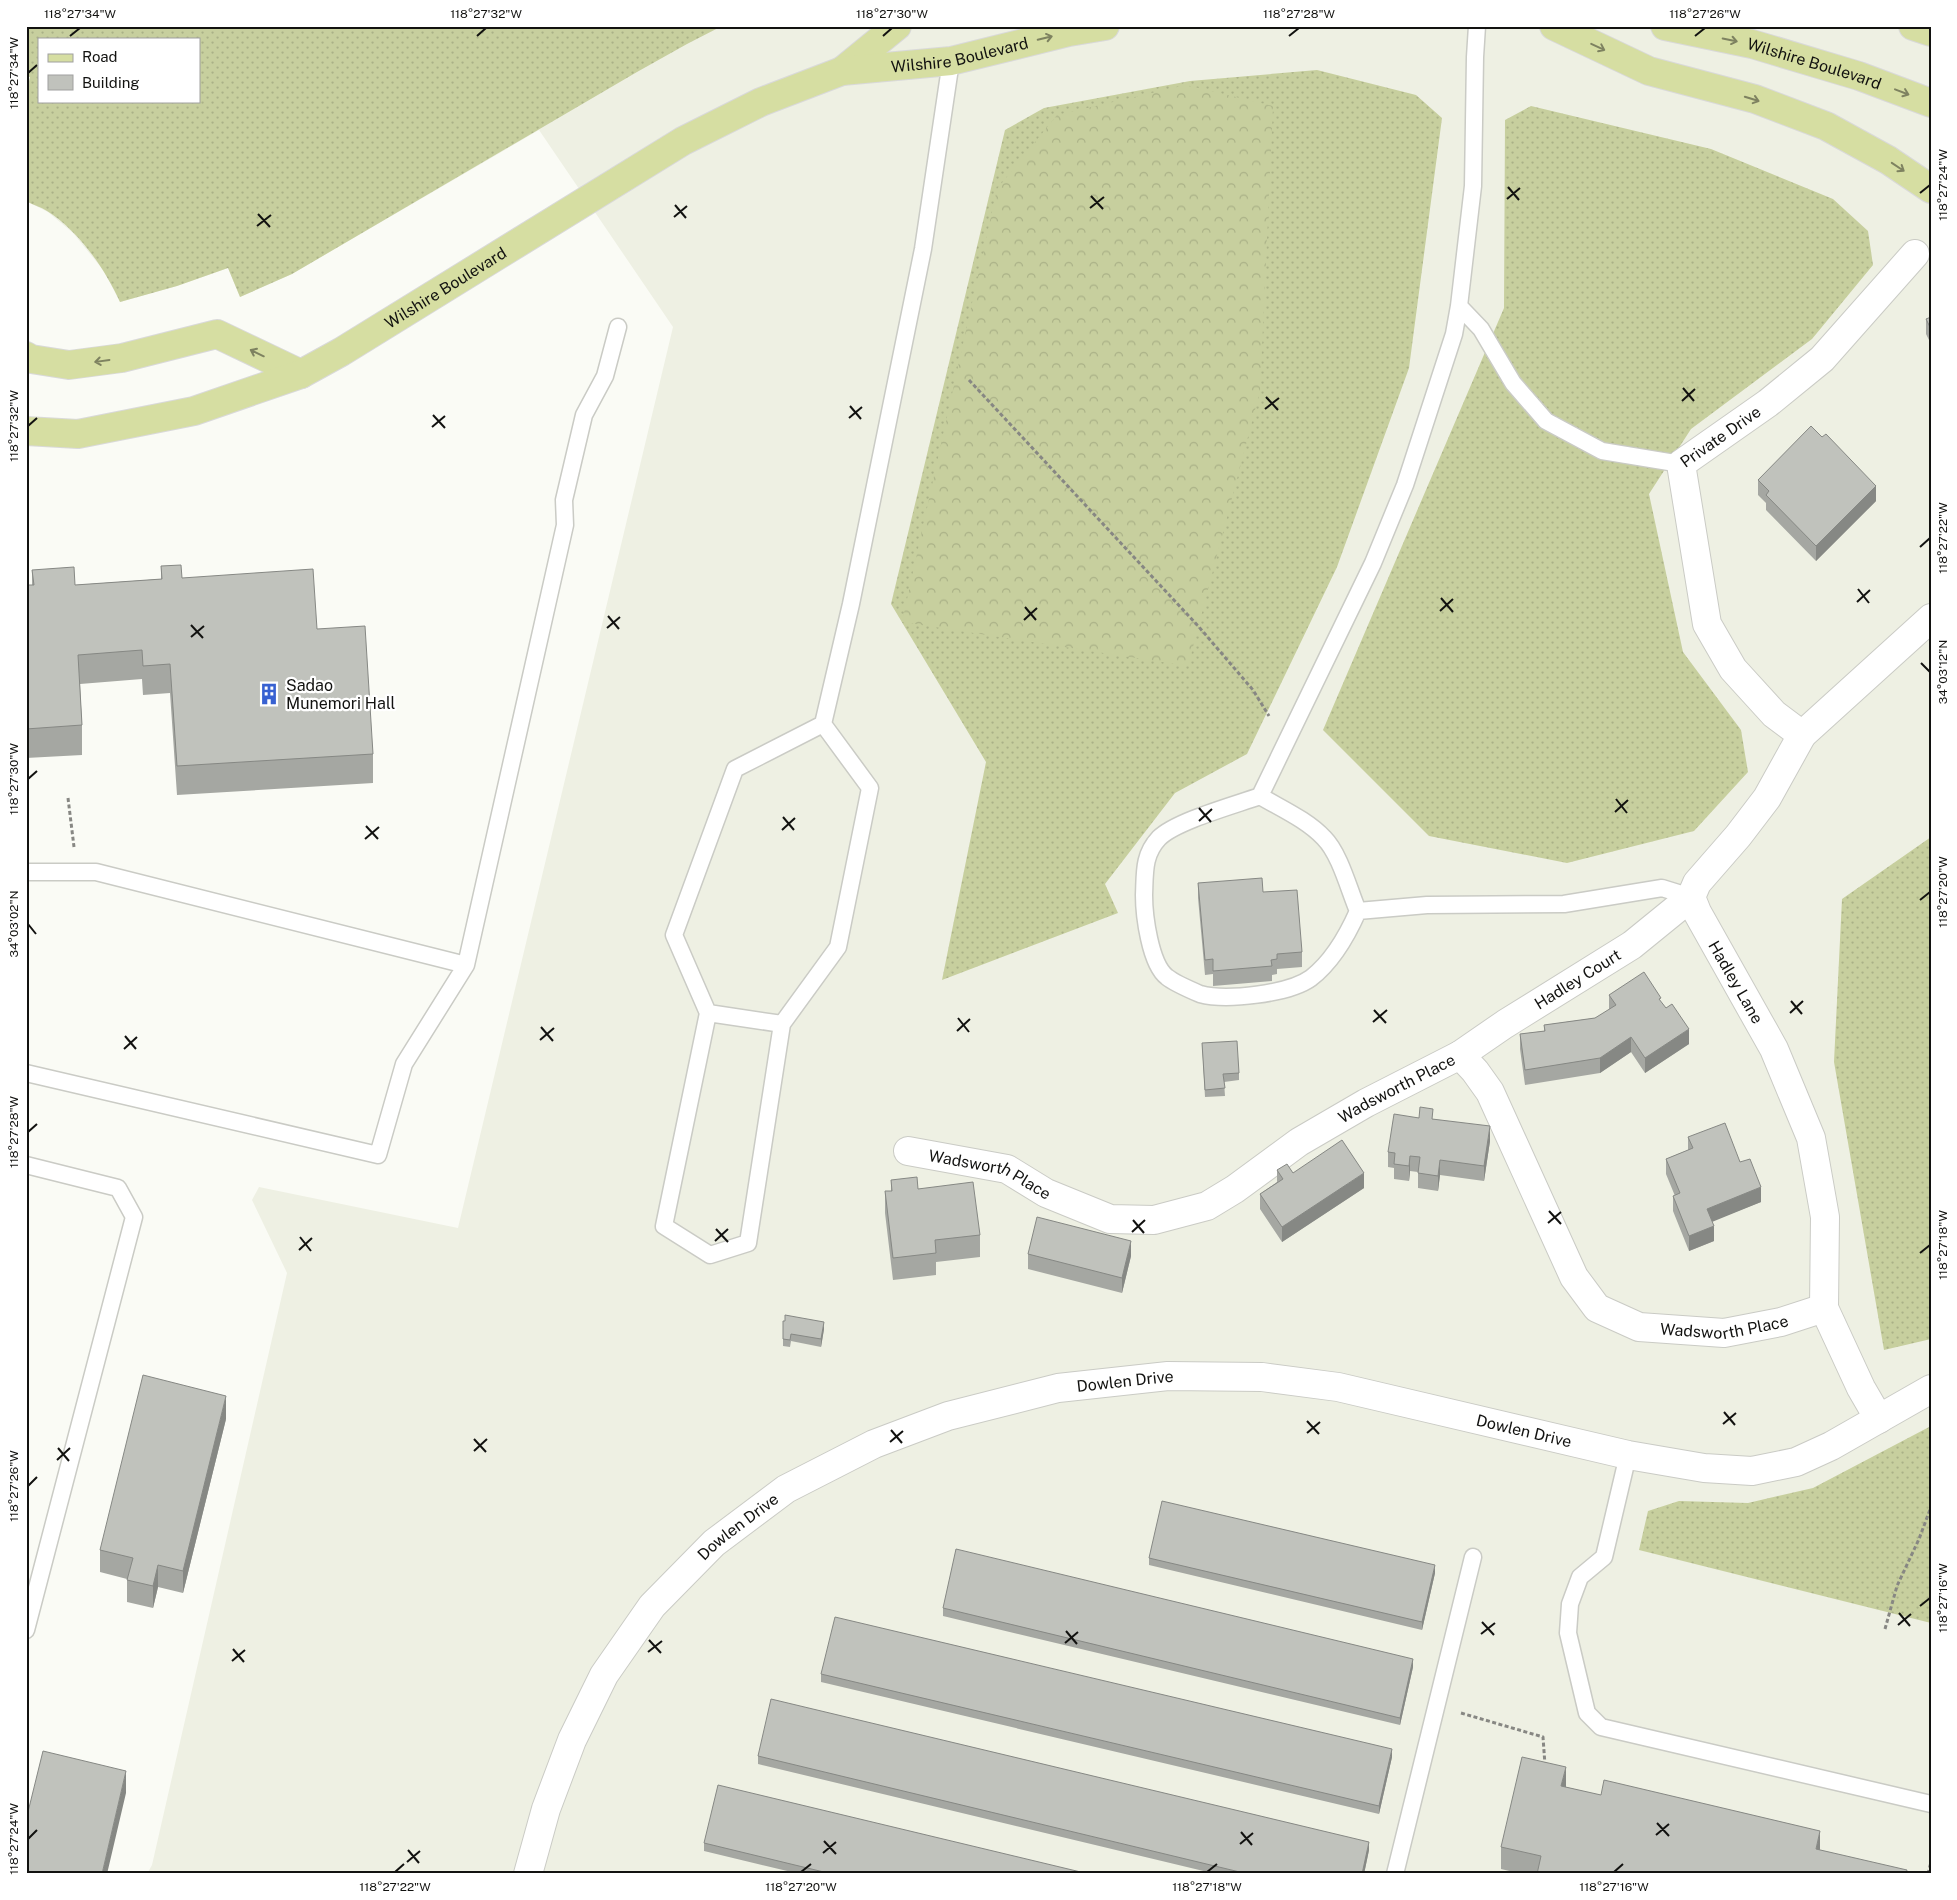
<svg xmlns="http://www.w3.org/2000/svg" width="1957" height="1900" viewBox="0 0 1957 1900" font-family="'Public Sans',sans-serif">
  <defs>
    <pattern id="grass-dots" width="8" height="8" patternUnits="userSpaceOnUse" patternTransform="scale(1.25)"><rect width="8" height="8" fill="#c7cf9e"/><path d="M2 2h.1M6 6h.1" fill="none" stroke="#aab187" stroke-width="1.8" stroke-linecap="round"/></pattern>
    <pattern id="forest-crowns" width="20" height="18" patternUnits="userSpaceOnUse" patternTransform="scale(1.25)"><rect width="20" height="18" fill="#c7cf9e"/><path d="M2 6a3 3 0 1 1 6 0M12 15a3 3 0 1 1 6 0" fill="none" stroke="#aab187"/></pattern>
  </defs>
  <rect width="100%" height="100%" fill="#fafbf5"/>
  <path fill="#eef0e3" fill-rule="evenodd" d="M26,26h1905v1848h-1784l5,-9 135,-592 -35,-73 7,-13 199,41 215,-901 -134,-197 -247,144 -52,23 -12,-29 -51,18 -57,16 -16,-31 -31,-38 -25,-21 -22,-11v-107l4,-17 -4,-1zM39,39h160v62h-160z"/>
  <path fill="url(#grass-dots)" fill-rule="evenodd" d="M26,26h696l-35,18 -50,28 -345,202 -52,23 -12,-29 -51,18 -57,16c-15,-33 -41,-71 -73,-91 -6,-4 -14,-6 -21,-10v-107l4,-17 -4,-1zM39,39h160v62h-160z
    M1317,70l99,25 26,23 -33,250 -72,199 -90,187 -72,39 -70,91 13,29 -176,67 44,-218 -95,-158 114,-474 39,-22 146,-27z
    M1531,106l180,43 122,50 35,32 5,34 -61,74 -121,90 -42,65 34,158 58,78 7,42 -54,59 -127,32 -138,-27 -106,-106 181,-422 1,-188z
    M1931,837v502l-47,11 -50,-288 8,-163z
    M1931,1426v197l-292,-73 9,-39 31,-10 69,2 65,-15z"/>
  <path fill="url(#forest-crowns)" d="M1186,85l87,21 -13,285 -72,275 -286,-44 95,-433 60,-74z"/>
  <g fill="none" stroke-linecap="round" stroke-linejoin="round">
    <g stroke="#cacbc5" stroke-width="19">
      <path id="service" d="M1459,306l22,23 32,54 33,38 56,30 79,13
        M823,724l-88,45 -61,166 34,78 74,11 56,-77 32,-159 -47,-64 28,-120 72,-355 28,-188
        M1260,796c22,13 47,24 64,42 16,16 25,52 34,73 -11,25 -25,50 -47,67 -22,16 -85,23 -111,16 -7,-3 -27,-12 -33,-17 -17,-13 -23,-62 -23,-82 1,-22 -1,-40 15,-57 17,-17 76,-33 101,-42l113,-233 32,-78 49,-151 5,-28 14,-120 2,-129 2,-31
        M26,872h70l370,93
        M1358,911l69,-6 137,-1 98,-16 29,9
        M708,1013l-44,213 46,29 38,-12 34,-219
        M26,1073l352,82 26,-91 62,-99 99,-440 -1,-25 20,-85 21,-39 13,-49
        M26,1165l92,23 16,29 -108,413
        M1628,1455l-24,102 -24,20 -10,27 -2,29 19,80 14,14 330,77
        M1395,1874l78,-317"/>
    </g>
    <g stroke="#cacbc5" stroke-width="30">
      <g id="minor">
        <path id="s1" d="M1802,735l-28,-21 -41,-45 -26,-45 -26,-160 87,-61 54,-44 93,-105"/>
        <path id="s2" d="M1460,1055l45,-31 127,-79 59,-48"/>
        <path id="s3" d="M908,1151l99,18 39,24 64,26 44,1 53,-14 28,-17 64,-47 67,-39 94,-48 15,16 15,21 84,185 23,31 42,19 85,6 57,-11 43,-14"/>
        <path d="M1879,1419l-18,-31 -37,-80 1,-91 -14,-79 -37,-89 -77,-137 -6,-15 6,-14 41,-47 29,-38 35,-63 129,-117"/>
        <path id="s4" d="M528,1874l18,-65 26,-69 32,-65 48,-69 62,-63 72,-54 88,-45 74,-28 110,-28 110,-12 94,1 76,10 290,68 76,13 48,3 44,-9 35,-16 100,-57"/>
      </g>
    </g>
    <g stroke="#d9d9d9" stroke-width="30">
      <g id="primary">
        <path d="M1554,26l95,45 106,28 71,27 62,34 43,29"/>
        <path id="s5" d="M1665,26l87,18 107,32 72,27"/>
        <path d="M1913,26l18,6"/>
        <path d="M842,71l55,-45"/>
        <path d="M26,356l5,3 38,6 53,-7 95,-24 84,40"/>
        <path id="s6" d="M26,431l52,3 116,-23 107,-37 40,-22 342,-211 78,-39 81,-31 109,-10 118,-29 36,-6"/>
      </g>
    </g>
    <path stroke="#878783" stroke-width="3" stroke-dasharray="4 2.5" stroke-linecap="butt" d="M969,380l230,247 54,63 16,26
      M68,798l6,49
      M1885,1629l12,-43 22,-47 12,-32
      M1461,1713l82,24 2,28
      M1928,1874l3,-12"/>
    <use href="#service" stroke="#fff" stroke-width="16"/>
    <use href="#minor" stroke="#fff" stroke-width="28"/>
    <use href="#primary" stroke="#d6dea2" stroke-width="28"/>
  </g>
  <path fill="#a5a7a2" d="M1931,317v38l-2,-4v-11l-3,-6v-15z
    M1822,437l54,64 -60,60 -50,-51v-7l-8,-8v-15z
    M161,566l21,12 135,51 56,125v29l-196,12 -7,-102 -27,2 -1,-16 -62,5 2,41v30l-56,3v-173h6v-15l43,15 86,-6z
    M1198,883l65,9 39,60v15l-25,2v5l-5,1v6l-59,5v-12l-8,1 -7,-77z
    M1609,995l52,7 28,42 -44,29 -14,-21 -31,21 -75,12 -5,-36v-15l24,-3v-6l51,-7 14,-8z
    M1202,1043l37,30v7l-15,2 1,14 -20,1z
    M1433,1119l57,22 -6,40 -44,-6 -2,16 -20,-3v-16l-8,-1 -1,10 -15,-2v-11l-6,-1v-15z
    M1688,1137l52,25 21,40 -49,19 2,20 -25,10 -16,-40v-15h2l-9,-22v-15l22,-9z
    M1277,1170l87,18 -82,54 -22,-33v-15l17,-12z
    M891,1180l89,55v22l-44,5v13l-43,5 -8,-67v-22h6z
    M1028,1254l103,2 -9,37 -94,-24z
    M783,1321l41,8 -3,18 -30,-6 -1,6 -7,-1z
    M226,1419l-43,174 -25,-6 -5,21 -26,-6v-23l-27,-7v-22z
    M1149,1558l286,15 -13,57 -273,-65z
    M943,1608l470,59 -13,58 -457,-109z
    M821,1674l571,83 -13,57 -558,-132z
    M758,1756l611,94 -5,24h-148l-458,-110z
    M1566,1787l254,63 87,24h-385l-21,-5v-22z
    M704,1843l385,31h-289l-96,-23z"/>
  <path fill="#868884" d="M1876,486v15l-60,60v-15z
    M1689,1029v15l-44,29v-15z
    M1631,1037v15l-31,21v-15z
    M1490,1126v15l-6,40v-15z
    M1410,1156v15l-1,10v-15z
    M1440,1160v15l-2,16v-15z
    M1364,1173v15l-82,54v-15z
    M1761,1187v15l-54,22v-15z
    M1714,1226v15l-25,10v-15z
    M1131,1241v15l-9,37v-15z
    M824,1322v7l-3,18v-8z
    M226,1396v23l-43,174v-22z
    M158,1565v22l-5,21v-22z
    M1435,1565v8l-13,57v-8z
    M1413,1659v8l-13,58v-7z
    M1392,1749v8l-13,57v-8z
    M1566,1767v22l-5,-3z
    M126,1771v22l-19,81h-5z
    M1820,1831v23l-4,-5z
    M1369,1842v8l-5,24h-2z"/>
  <path fill="#c0c2bc" stroke="#868884" d="M1931,317v12l-5,-10z
    M1811,426l11,11 4,-3 50,52 -60,60 -50,-51 3,-4 -11,-11z
    M181,565l1,13 131,-9 4,60 48,-3 8,128 -196,12 -7,-102 -27,2 -1,-16 -64,5 4,70 -56,4v-144h8l-2,-15 42,-3 1,18 87,-6 -1,-13z
    M1262,878l1,14 34,-2 5,62 -25,2v5l-6,1 1,6 -59,5v-12l-8,1 -7,-77z
    M1644,972l17,26 -2,1 7,9 6,-4 17,25 -44,29 -14,-21 -31,21 -75,12 -5,-36 25,-3 -1,-6 51,-7 21,-13 -7,-10z
    M1237,1041l2,32 -16,1 2,14 -20,2 -3,-47z
    M1420,1107l13,2 -1,10 58,7 -6,40 -44,-6 -2,16 -20,-3 2,-16 -10,-1 -1,10 -15,-2 1,-11 -7,-1 6,-38 25,4z
    M1725,1123l15,39 10,-3 11,28 -54,22 7,17 -25,10 -16,-40 7,-3 -14,-34 27,-11 -5,-11z
    M1342,1140l22,33 -82,54 -22,-33 23,-15 -6,-9 10,-6 6,9z
    M917,1177l1,12 55,-7 7,53 -45,5 1,13 -43,5 -8,-67h7l-1,-11z
    M1037,1217l94,24 -9,37 -94,-24z
    M785,1315l39,7 -3,17 -30,-5 -1,6 -7,-1v-18h2z
    M143,1375l83,21 -43,175 -25,-6 -5,21 -26,-6 6,-22 -33,-8z
    M1162,1501l273,64 -13,57 -273,-64z
    M956,1549l457,110 -13,59 -457,-110z
    M835,1617l557,132 -13,57 -558,-132z
    M771,1699l598,143 -7,32h-114l-490,-118z
    M43,1751l83,20 -24,103h-76v-54z
    M1522,1757l44,10 -5,19 40,9 3,-15 216,51 -4,18 91,21 -1,4h-369l4,-18 -40,-9z
    M718,1785l371,89h-257l-128,-31z"/>
  <defs><path id="oneway-shaft" d="M-6 0H5M1.5-3L5.5 0L1.5 3" fill="none" stroke-width="1.6" stroke-linecap="round" stroke-linejoin="round" transform="scale(1.25)"/></defs>
  <g stroke="#7e8260">
    <use href="#oneway-shaft" transform="translate(1045 38) rotate(-13)"/>
    <use href="#oneway-shaft" transform="translate(1730 40) rotate(12)"/>
    <use href="#oneway-shaft" transform="translate(1598 47) rotate(25)"/>
    <use href="#oneway-shaft" transform="translate(1902 92) rotate(21)"/>
    <use href="#oneway-shaft" transform="translate(1752 99) rotate(17)"/>
    <use href="#oneway-shaft" transform="translate(1898 167) rotate(34)"/>
    <use href="#oneway-shaft" transform="translate(257 353) rotate(-154)"/>
    <use href="#oneway-shaft" transform="translate(102 361) rotate(172)"/>
  </g>
  <path fill="none" stroke="#121210" stroke-width="2" d="M70,36l10,-8M477,36l9,-8M883,36l9,-8M1289,36l10,-8M1695,36l10,-8M28,73l9,-8M1508,187l11,13M1920,193l10,-8M1091,196l12,13M1507,199l13,-11M675,205l11,13M1090,208l14,-11M258,214l12,13M674,217l13,-11M257,226l14,-11M1683,388l11,13M1266,397l12,13M1682,401l13,-12M850,406l11,13M1265,409l14,-11M433,415l12,13M849,418l13,-11M28,426l9,-8M432,427l13,-11M1920,547l10,-9M1858,589l11,14M1441,598l12,14M1857,602l13,-12M1025,607l11,13M1440,611l13,-12M608,616l11,13M1024,620l13,-12M191,625l12,13M607,628l13,-11M191,637l13,-11M1921,663l9,9M28,779l9,-8M1616,799l11,14M1199,808l12,14M1615,812l13,-12M783,817l11,13M1199,821l13,-12M366,826l12,13M782,830l13,-12M365,839l14,-12M1920,900l10,-8M28,924l8,10M1791,1001l11,13M1374,1010l12,13M1790,1013l13,-12M958,1018l11,14M1373,1022l14,-12M541,1027l12,14M957,1031l13,-12M125,1036l11,13M540,1040l14,-12M124,1049l13,-12M28,1132l9,-8M1549,1211l12,13M1133,1220l11,13M1548,1223l13,-11M716,1229l12,13M1132,1232l13,-12M300,1237l11,14M715,1241l13,-12M299,1250l13,-12M1920,1253l10,-8M1724,1412l11,13M1307,1421l12,13M1723,1424l13,-11M891,1430l11,13M1307,1433l13,-11M474,1439l12,13M890,1442l13,-11M58,1448l11,13M474,1451l13,-12M57,1460l13,-12M28,1486l9,-9M1920,1606l10,-8M1899,1613l11,13M1482,1622l12,13M1898,1625l13,-11M1066,1631l11,13M1481,1634l14,-11M649,1640l12,13M1065,1643l13,-11M233,1649l11,13M648,1652l14,-11M232,1661l13,-11M1657,1823l12,13M1241,1832l11,13M1656,1835l13,-11M28,1839l9,-9M824,1841l12,13M1240,1844l13,-11M408,1850l11,13M823,1853l13,-11M407,1862l13,-11M395,1872l9,-8M801,1872l10,-8M1207,1872l10,-8M1614,1872l9,-8"/>
  <defs>
    <g id="building-bare" transform="scale(1.725)"><path d="M-4-6H4V6H1V3H-1V6H-4ZM-2.5-4.3h1.7v1.8h-1.7ZM.8-4.3h1.7v1.8H.8ZM-2.5-1h1.7V.8h-1.7ZM.8-1h1.7V.8H.8Z" fill="#3861d1" stroke="#fff" stroke-width="2.5" paint-order="stroke"/></g>
  </defs>
  <g fill-rule="evenodd">
    <use href="#building-bare" x="269" y="694"/>
  </g>
  <g text-anchor="middle" stroke-width="4.5" stroke-linejoin="round" paint-order="stroke">
    <g font-size="16" fill="#121210" stroke="#fff">
      <text dy="6" stroke="none"><textPath href="#s6" startOffset="1024">Wilshire Boulevard</textPath></text>
      <text dy="6" stroke="none"><textPath href="#s5" startOffset="154">Wilshire Boulevard</textPath></text>
      <text dy="6" stroke="none"><textPath href="#s6" startOffset="452">Wilshire Boulevard</textPath></text>
      <text dy="6" stroke="none"><textPath href="#s1" startOffset="358">Private Drive</textPath></text>
      <text dy="6" stroke="none"><textPath href="#s2" startOffset="140">Hadley Court</textPath></text>
      <text transform="translate(1736 982) rotate(60)" y="6">Hadley Lane</text>
      <text dy="6" stroke="none"><textPath href="#s3" startOffset="538">Wadsworth Place</textPath></text>
      <text dy="6" stroke="none"><textPath href="#s3" startOffset="86">Wadsworth Place</textPath></text>
      <text dy="6" stroke="none"><textPath href="#s3" startOffset="1031">Wadsworth Place</textPath></text>
      <text dy="6" stroke="none"><textPath href="#s4" startOffset="835">Dowlen Drive</textPath></text>
      <text dy="6" stroke="none"><textPath href="#s4" startOffset="1240">Dowlen Drive</textPath></text>
      <text dy="6" stroke="none"><textPath href="#s4" startOffset="415">Dowlen Drive</textPath></text>
    </g>
    <g font-size="16" fill="#121210" stroke="#fff" text-anchor="start">
      <text x="286" y="691">Sadao<tspan x="286" dy="18">Munemori Hall</tspan></text>
    </g>
  </g>
  <rect width="1957" height="1900" fill="none" stroke="#ffffff" stroke-width="55"/>
  <rect x="38" y="38" width="162" height="65" fill="#ffffff" stroke="#a0a09f"/>
  <rect x="48" y="54" width="25" height="8" fill="#d6dea2" stroke="#a0a09f"/>
  <text x="82" y="62" font-size="15" fill="#121210">Road</text>
  <rect x="48" y="75" width="25" height="15" fill="#c0c2bc" stroke="#a0a09f"/>
  <text x="82" y="88" font-size="15" fill="#121210">Building</text>
  <rect x="28" y="28" width="1902" height="1844" fill="none" stroke="#121210" stroke-width="2"/>
  <g font-size="12" text-anchor="middle" fill="#121210">
    <text x="80" y="18">118°27'34"W</text>
    <text x="486" y="18">118°27'32"W</text>
    <text x="892" y="18">118°27'30"W</text>
    <text x="1299" y="18">118°27'28"W</text>
    <text x="1705" y="18">118°27'26"W</text>
    <text transform="translate(14 73) rotate(-90)" y="4">118°27'34"W</text>
    <text transform="translate(1943 185) rotate(-90)" y="4">118°27'24"W</text>
    <text transform="translate(14 426) rotate(-90)" y="4">118°27'32"W</text>
    <text transform="translate(1943 538) rotate(-90)" y="4">118°27'22"W</text>
    <text transform="translate(1943 672) rotate(-90)" y="4">34°03'12"N</text>
    <text transform="translate(14 779) rotate(-90)" y="4">118°27'30"W</text>
    <text transform="translate(1943 892) rotate(-90)" y="4">118°27'20"W</text>
    <text transform="translate(14 924) rotate(-90)" y="4">34°03'02"N</text>
    <text transform="translate(14 1132) rotate(-90)" y="4">118°27'28"W</text>
    <text transform="translate(1943 1245) rotate(-90)" y="4">118°27'18"W</text>
    <text transform="translate(14 1486) rotate(-90)" y="4">118°27'26"W</text>
    <text transform="translate(1943 1598) rotate(-90)" y="4">118°27'16"W</text>
    <text transform="translate(14 1839) rotate(-90)" y="4">118°27'24"W</text>
    <text x="395" y="1891">118°27'22"W</text>
    <text x="801" y="1891">118°27'20"W</text>
    <text x="1207" y="1891">118°27'18"W</text>
    <text x="1614" y="1891">118°27'16"W</text>
  </g>
</svg>
